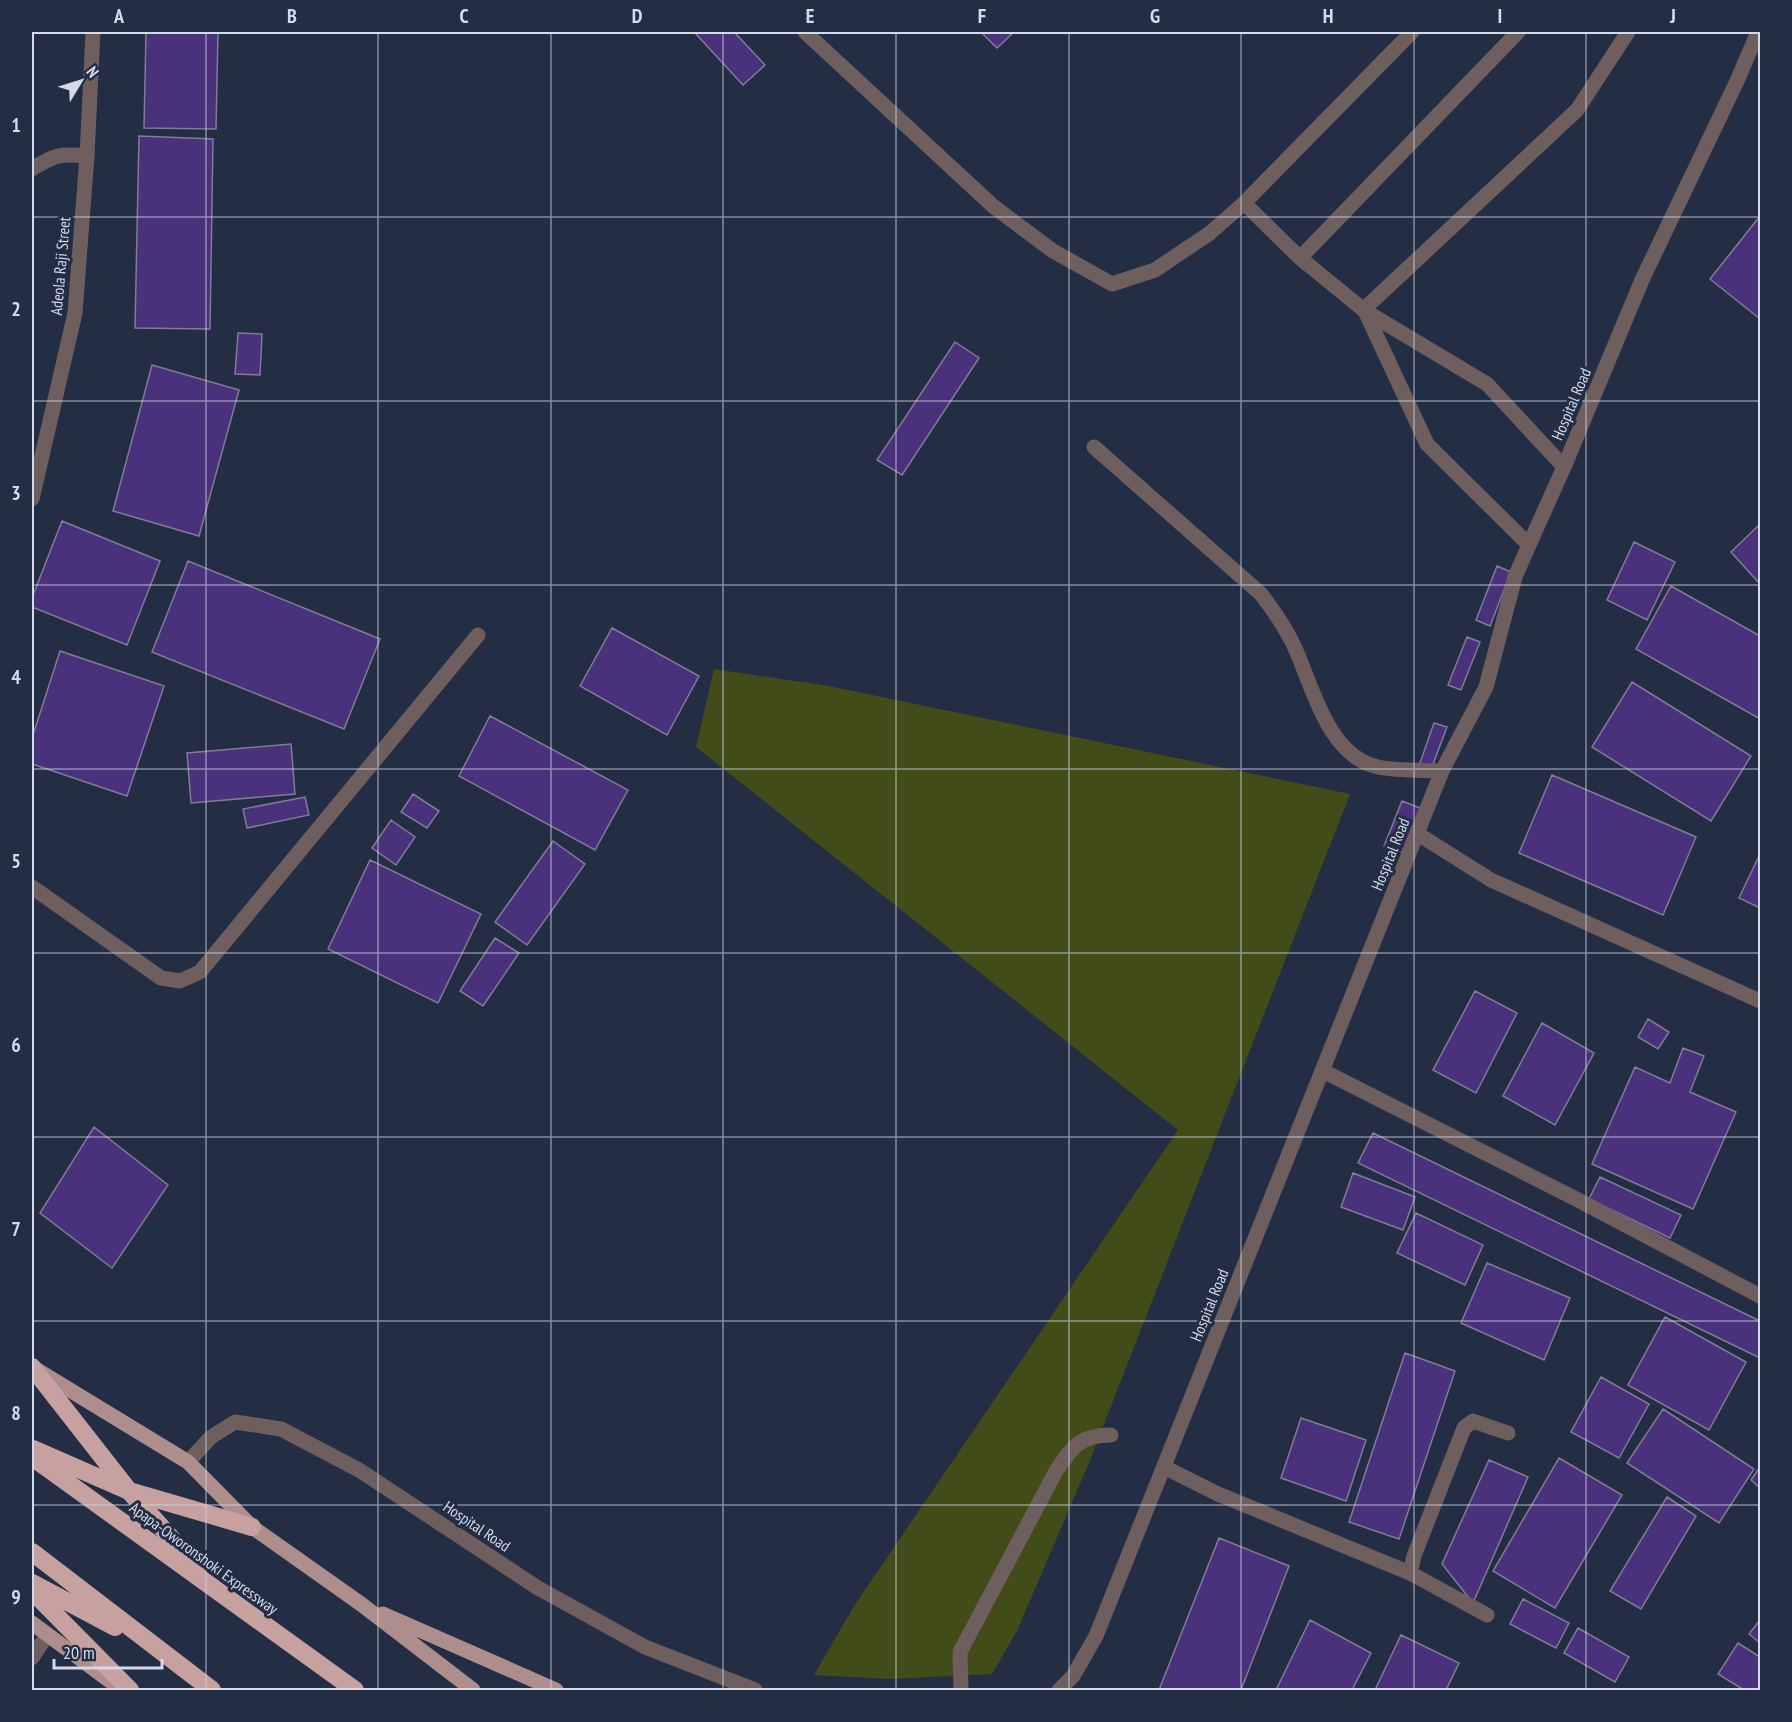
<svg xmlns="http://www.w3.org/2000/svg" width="1792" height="1722" viewBox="0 0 1792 1722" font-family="'PT Sans Narrow',sans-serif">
  <rect width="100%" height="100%" fill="#232d44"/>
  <path fill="#424c19" d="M714,669l115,17 521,108 -260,666 -73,171 -25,43 -102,5 -76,-4 40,-69 324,-476 -482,-383z"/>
  <path fill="#4a317b" stroke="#827b98" stroke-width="1.5" d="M146,32h72l-2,97 -72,-1z
    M698,32h36l31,33 -22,20 -47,-51z
    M981,32h33l-17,16z
    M139,136l74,3 -3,190 -75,-1z
    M1760,216v103l-50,-40z
    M238,333l24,1 -2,41 -25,-1z
    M955,342l24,16 -77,117 -25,-15z
    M152,365l87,25 -40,146 -86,-25z
    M62,521l98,40 -33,84 -95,-38v-9z
    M1760,524v60l-29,-32z
    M1634,542l41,20 -28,58 -40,-20z
    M188,561l192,78 -36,90 -192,-77z
    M1497,566l14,6 -21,54 -14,-6z
    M1671,586l89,50v83l-124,-70z
    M612,628l87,48 -32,59 -87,-49z
    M1467,637l13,5 -19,48 -13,-5z
    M60,651l104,35 -37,110 -95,-32v-26z
    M1632,682l119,74 -40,65 -119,-74z
    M490,716l138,74 -33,60 -136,-74z
    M1434,723l13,4 -15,40 -12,-4z
    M291,744l4,50 -104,9 -4,-50z
    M1552,775l144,62 -33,78 -144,-62z
    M413,794l26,17 -12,17 -26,-16z
    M305,797l4,18 -62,13 -4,-19z
    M1402,801l18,7 -17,45 -19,-7z
    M391,820l24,17 -19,28 -24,-17z
    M553,841l32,23 -58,81 -32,-23z
    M1760,854v54l-21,-10z
    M370,860l111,54 -43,89 -110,-54z
    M495,938l24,15 -36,53 -23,-15z
    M1475,991l42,22 -41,80 -43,-23z
    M1648,1019l21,13 -11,17 -20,-12z
    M1542,1023l52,30 -39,72 -52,-29z
    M1683,1048l21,8 -14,36 46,20 -43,97 -101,-45 43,-97 35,16z
    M94,1127l74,58 -56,83 -72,-55z
    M1373,1133l387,188v37l-402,-195z
    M1353,1173l62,24 -12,33 -62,-23z
    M1600,1177l81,38 -11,23 -81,-39z
    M1416,1213l67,32 -18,40 -68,-32z
    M1487,1263l83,35 -26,62 -83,-37z
    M1665,1317l81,45 -37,68 -81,-45z
    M1405,1353l50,18 -56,168 -50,-17z
    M1601,1377l48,27 -30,54 -48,-26z
    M1663,1409l91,60 -35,54 -92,-60z
    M1301,1418l65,22 -20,61 -65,-23z
    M1559,1458l63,37 -67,113 -62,-37z
    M1489,1460l39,17 -55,126 -31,-39z
    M1760,1467v21l-9,-8z
    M1667,1497l29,19 -55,93 -31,-18z
    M1219,1538l70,28 -48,124h-82z
    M1523,1599l46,24 -13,25 -46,-24z
    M1310,1620l61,33 -19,37h-76z
    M1760,1620v23l-11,-9z
    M1578,1628l51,29 -14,25 -51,-29z
    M1401,1635l58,28 -13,27h-71z
    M1738,1643l22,14v33h-16l-26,-16z"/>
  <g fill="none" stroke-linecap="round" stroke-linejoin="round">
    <path stroke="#6e5f5e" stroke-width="15" d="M805,32l188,174 60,45 59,33 43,-14 55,-37 34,-30 168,-171
      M32,169c22,-14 29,-16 55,-13
      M1244,203l56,55 65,53 122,73 77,83
      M1300,258l218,-226
      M1363,310l214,-200 51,-78
      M1365,311l62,133 102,101
      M1094,447l167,147c13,17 25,34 34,54 18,40 33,108 83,119 20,4 43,3 64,4
      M1410,1573l4,-17 50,-128 9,-7 35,12
      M32,1658l15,-23
      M961,1690l-1,-38 96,-181c17,-25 24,-36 55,-36"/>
    <path stroke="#6e5f5e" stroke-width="15" d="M32,499l43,-186 12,-157 6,-124
      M1418,834l73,46 269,121
      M32,887l129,91 19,3 20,-9 278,-337
      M1323,1071l255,129 182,96
      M188,1462l23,-25 24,-15 46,7 78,41 179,118 107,59 110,43
      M1164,1467l54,27 192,79 77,42
      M1059,1690l14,-14 23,-40 346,-865 44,-84 29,-110 14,-32 35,-78 78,-187 95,-199 21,-49"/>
    <path stroke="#ad8e8d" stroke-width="15" d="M37,1370l151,92 64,65 109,77 112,86
      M383,1614l173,76
      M32,1623l90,67"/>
    <path stroke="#c6a1a0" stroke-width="18" d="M32,1367l97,124 69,77
      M33,1449l96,42 123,36
      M32,1457l323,233
      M32,1552l180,138
      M32,1583l83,44
      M32,1591l98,99"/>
  </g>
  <path fill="none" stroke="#d3dae9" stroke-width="1.5" stroke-opacity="0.55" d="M206,32v1658M378,32v1658M551,32v1658M723,32v1658M896,32v1658M1069,32v1658M1241,32v1658M1414,32v1658M1586,32v1658M32,217h1728M32,401h1728M32,585h1728M32,769h1728M32,953h1728M32,1137h1728M32,1321h1728M32,1505h1728"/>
  <g text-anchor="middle" stroke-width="6" stroke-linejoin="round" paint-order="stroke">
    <g font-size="16" fill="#d3dae9" stroke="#232d44">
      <text transform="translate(60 266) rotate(-85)" y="6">Adeola Raji Street</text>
      <text transform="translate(1571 404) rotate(-67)" y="6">Hospital Road</text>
      <text transform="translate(1390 854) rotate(-68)" y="6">Hospital Road</text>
      <text transform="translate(1209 1305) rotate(-68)" y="6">Hospital Road</text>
      <text transform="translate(477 1526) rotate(34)" y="6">Hospital Road</text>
      <text transform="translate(204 1558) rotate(36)" y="6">Apapa-Oworonshoki Expressway</text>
    </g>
  </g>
  <rect width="1792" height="1722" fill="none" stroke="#232d44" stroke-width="66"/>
  <g transform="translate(81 81) rotate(52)" stroke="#232d44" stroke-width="4.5" paint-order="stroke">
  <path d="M0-4.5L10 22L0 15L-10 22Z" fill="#d3dae9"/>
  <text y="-9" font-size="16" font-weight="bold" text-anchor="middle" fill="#d3dae9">N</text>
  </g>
  <path d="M54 1659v9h108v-9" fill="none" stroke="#d3dae9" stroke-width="3"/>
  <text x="63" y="1659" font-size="18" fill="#d3dae9" stroke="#232d44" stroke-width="4.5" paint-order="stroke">20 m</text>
  <rect x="33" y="33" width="1726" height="1656" fill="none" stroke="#d3dae9" stroke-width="2"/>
  <g font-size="20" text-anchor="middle" font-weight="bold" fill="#d3dae9">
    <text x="119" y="23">A</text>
    <text x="292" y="23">B</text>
    <text x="464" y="23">C</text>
    <text x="637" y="23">D</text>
    <text x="810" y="23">E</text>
    <text x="982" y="23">F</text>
    <text x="1155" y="23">G</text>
    <text x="1328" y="23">H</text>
    <text x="1500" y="23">I</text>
    <text x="1673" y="23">J</text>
    <text x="16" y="132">1</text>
    <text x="16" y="316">2</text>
    <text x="16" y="500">3</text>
    <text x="16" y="684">4</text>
    <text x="16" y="868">5</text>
    <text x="16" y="1052">6</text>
    <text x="16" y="1236">7</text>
    <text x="16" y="1420">8</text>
    <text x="16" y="1604">9</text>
  </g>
</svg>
